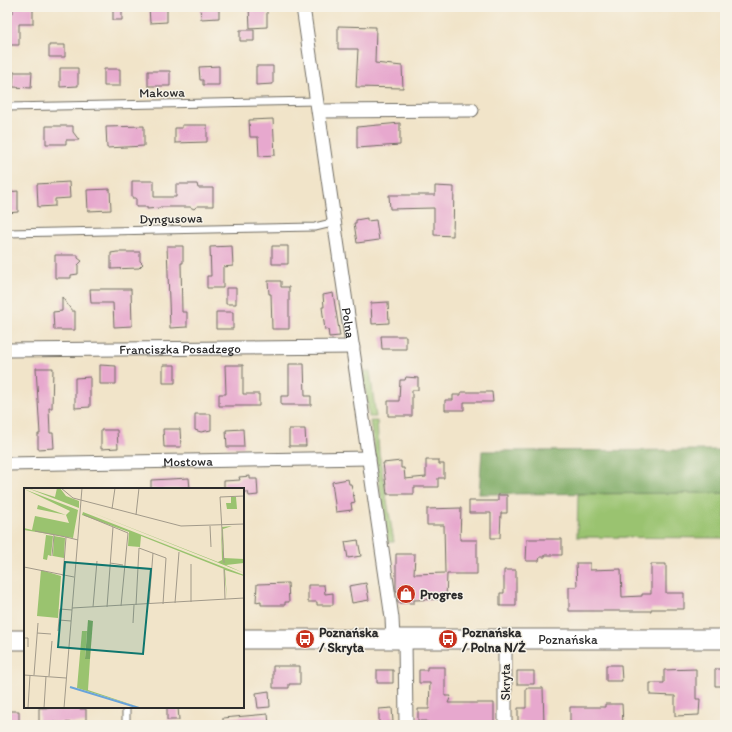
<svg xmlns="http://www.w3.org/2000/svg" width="732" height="732" viewBox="0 0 732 732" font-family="Itim,sans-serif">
  <rect width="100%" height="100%" fill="#f7f3e8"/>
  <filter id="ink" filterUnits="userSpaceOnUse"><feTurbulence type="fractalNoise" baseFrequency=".025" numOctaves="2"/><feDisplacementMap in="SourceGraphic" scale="8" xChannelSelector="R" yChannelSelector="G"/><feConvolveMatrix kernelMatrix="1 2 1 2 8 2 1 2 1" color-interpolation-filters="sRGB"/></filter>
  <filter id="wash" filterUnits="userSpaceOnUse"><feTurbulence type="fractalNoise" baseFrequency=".012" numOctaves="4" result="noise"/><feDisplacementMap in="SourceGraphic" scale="16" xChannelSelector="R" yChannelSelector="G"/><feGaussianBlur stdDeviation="0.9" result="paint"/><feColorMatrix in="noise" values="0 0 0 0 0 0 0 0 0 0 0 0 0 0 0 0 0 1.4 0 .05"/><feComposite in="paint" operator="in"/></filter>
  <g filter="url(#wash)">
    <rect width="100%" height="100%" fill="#f1e4c9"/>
    <path fill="#9ac36f" stroke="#62774d" d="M370,371l6,46h-7l-6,-45z
      M370,421h7l2,32 15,89h-6z
      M725,493v45l-148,-1 1,-43z"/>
    <path fill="#7ba962" stroke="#536a46" d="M725,450v43l-246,1 3,-43z"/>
    <g id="blocks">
      <path fill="#e7a8ce" d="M13,7h20v17h-14v21h-12l1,-32h5z
        M113,7h9v13h-9z
        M149,7h18v15l-17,1z
        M200,7h19v11l-18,1z
        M249,7h18v20l-17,1z
        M338,26l38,1 -1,36 27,3 1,22 -47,-1 2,-38h-20z
        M240,30h14v11h-14z
        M49,45h16v12h-16z
        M219,66v19h-16v-5h-3l-1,-13z
        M256,66h17v18l-17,1z
        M60,68h18v18l-18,1z
        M104,69h16v17h-16z
        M148,71h22v15h-22z
        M14,72h18l-1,16 -18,-1z
        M273,119l2,36 -16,1 -1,-19h-8l-1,-17z
        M400,123v22l-43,3v-21z
        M182,125h25v17l-32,1v-15h7z
        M46,126h27v6l6,8h-13v4h-20z
        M144,126v20l-37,2 -1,-21z
        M132,181h22v16h22v-13h21l1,4h15v18h-16l-3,3 -4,-2h-30v1l-13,1v-2h-11v-9h-4z
        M69,182l1,16 -15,1v7l-17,1 -1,-23z
        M435,186l19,1 -1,49 -19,-1v-27l-44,1 -1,-14h46z
        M110,189l1,21 -23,1 -1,-21z
        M18,191v21l-11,1v-21z
        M367,218v3l9,-1 3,20 -22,3 -3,-20h2v-3z
        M167,246h16v17h-2l1,49h5v15l-17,1z
        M232,246l1,20 -10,1v21h-16v-12h4l-1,-29z
        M272,246h16v18h-16z
        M117,252h23v9l3,3 -4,4 -28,1v-16z
        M55,255h23v3l4,3 -4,4v9l-7,1v3h-16z
        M268,281h13v6h8v42h-17l-1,-35h-2z
        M226,288h10v16h-10z
        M90,289h41l1,37 -18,1 -1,-24h-22z
        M333,293l7,43 -11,1 -1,-8 -3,1 -3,-23h2l-1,-12z
        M62,297l10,14h3v19h-21l-1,-18 9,-1z
        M388,302l1,21 -17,1 -1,-21z
        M216,312h17v17h-17z
        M381,336h25v13h-24z
        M289,364h15l1,32h6v9h-30v-9h8z
        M100,365l16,1v18h-16z
        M163,365h12v18h-12z
        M225,365h18v29h16v12h-40v-12h7z
        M36,368h17l-1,40h-3l1,25h3l1,15 -16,1v-15h2z
        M90,377v30l-15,1v-30z
        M406,377l12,1v12h-6v26h-24v-15h11l1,-21h5z
        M461,392h31l1,10h-29v8h-19v-10h8v-5h8z
        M195,414h16v16l-10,2 -6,-2z
        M163,429h17l1,18h-17z
        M243,429l1,18h-17l-1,-17z
        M289,429h16l1,17h-17z
        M101,430h16l1,18 -17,1z
        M426,460h13v4h5v14h-6v9h-24v7h-27l-4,-31 18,-2v7h3l1,11 21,-2z
        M250,476v3h7l1,16 -9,1 -1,-4h-5v-3h-19v-8l16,-1 -1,-3z
        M189,478l1,11h-39v-9z
        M348,479l1,5h2l4,18 -4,1 1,7 -16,2 -4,-30z
        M498,495h9v18h-6l-1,25h-9v-25h-22v-12h29z
        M461,508l-1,32h17v34h-30l-1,25 -32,1v3h-16v-12h-2v-37h19l-1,20 31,-1 -1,-48h-17v-16z
        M527,539h35v16h-17v2h-5l-1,4h-13z
        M358,540l3,16 -13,2 -3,-16z
        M576,563h14v7l31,-1 1,28 20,-1v-2h9v-30h15v29h18v16h-33v2h-82v-24h8z
        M504,570h12v36h-16v-13h4z
        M288,583l1,19h-4v3h-24v-4l-5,1 1,-18z
        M366,583l3,17 -17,3 -3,-17z
        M308,585h16l1,9 8,-1v12h-16v-3h-9z
        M606,665h15l1,16h-16z
        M273,666h27v18h-11v4h-16z
        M427,667h18v29h6l-3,7h46v21l-67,1v-4h-9v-12h11l1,-26h-11v-13h8z
        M696,669v30h4l-1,16 -24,1v-20l-25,-1v-12h14v-13z
        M715,669h10v17h-10z
        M377,670h16v13h-16z
        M517,671h17v13h-17z
        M526,688h17l1,37h-11v-3h-15v-14h8z
        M269,691l1,16 -12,1 -2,-15z
        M605,704h17l1,21h-18v-3l-35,1v-16h35z
        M80,707v2h6v14l-47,-1v-14z
        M167,707h11l1,13h-12z
        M392,708l1,14 -14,1v-14z
        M7,711h12v14h-12z
        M268,714l1,11h-46v-7z"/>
    </g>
  </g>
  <g filter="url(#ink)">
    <use href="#blocks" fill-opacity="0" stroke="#706c62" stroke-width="1"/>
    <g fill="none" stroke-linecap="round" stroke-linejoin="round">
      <g stroke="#706c62" stroke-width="9">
        <path id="lane" d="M7,107l311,-6
          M7,233l308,-6 21,-5
          M126,707v18"/>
      </g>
      <g stroke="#706c62" stroke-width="15">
        <g id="street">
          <path id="s1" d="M303,7l89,611 1,21"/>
          <path d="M319,111l153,-1"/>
          <path id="s2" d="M7,350l346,-3"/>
          <path id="s3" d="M7,464l362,-6"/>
          <path d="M505,638v87"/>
          <path d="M405,639l1,86"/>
        </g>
      </g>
      <g stroke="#706c62" stroke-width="21">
        <g id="secondary">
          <path id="s4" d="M243,639h482"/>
          <path d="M7,640h18"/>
        </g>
      </g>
      <use href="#lane" stroke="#fff" stroke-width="7"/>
      <use href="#street" stroke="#fff" stroke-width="13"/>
      <use href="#secondary" stroke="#fff" stroke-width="19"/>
    </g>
  </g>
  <defs>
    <g id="shop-disc" transform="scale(1)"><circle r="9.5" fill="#c8321e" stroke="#f7f3e8"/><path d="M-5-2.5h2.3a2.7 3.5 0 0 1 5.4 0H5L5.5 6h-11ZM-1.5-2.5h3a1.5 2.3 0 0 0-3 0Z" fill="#fff"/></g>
    <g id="bus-disc" transform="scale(1)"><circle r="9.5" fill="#c8321e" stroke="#f7f3e8"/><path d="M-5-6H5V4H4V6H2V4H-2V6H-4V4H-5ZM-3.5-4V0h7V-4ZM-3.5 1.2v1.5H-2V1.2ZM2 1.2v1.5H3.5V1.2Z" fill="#fff"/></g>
  </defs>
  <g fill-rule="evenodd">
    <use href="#shop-disc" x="406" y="594"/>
    <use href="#bus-disc" x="305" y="639"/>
    <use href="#bus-disc" x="448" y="639"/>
  </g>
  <g text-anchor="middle" stroke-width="3" stroke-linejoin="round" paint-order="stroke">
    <g font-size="13" fill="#2b2b2b" stroke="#f7f3e8">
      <text transform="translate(162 92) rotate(-1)" y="5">Makowa</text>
      <text transform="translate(171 218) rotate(-1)" y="5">Dyngusowa</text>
      <text dy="5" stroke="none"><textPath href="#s1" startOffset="319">Polna</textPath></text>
      <text dy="5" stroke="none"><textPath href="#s2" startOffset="173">Franciszka Posadzego</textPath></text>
      <text dy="5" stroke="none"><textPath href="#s3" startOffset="181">Mostowa</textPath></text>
      <text dy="5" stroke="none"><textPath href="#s4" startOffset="325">Poznańska</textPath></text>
      <text transform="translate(505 682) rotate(-90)" y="5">Skryta</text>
    </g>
    <g font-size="13" font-weight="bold" fill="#2b2b2b" stroke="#f7f3e8" text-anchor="start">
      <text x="420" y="599">Progres</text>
      <text x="319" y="637">Poznańska<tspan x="319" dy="15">/ Skryta</tspan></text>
      <text x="462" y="637">Poznańska<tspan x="462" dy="15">/ Polna N/Ż</tspan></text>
    </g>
  </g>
  <g transform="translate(24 488)">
    <rect width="220" height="220" fill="#f1e4c9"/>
    <path d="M3,0l28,9 2,-9h3l6,8 13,5v7zM0,1l54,21 -5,28 -49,-8v-2l8,2 3,-14 34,7 -3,-8 -29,-6 1,-4 28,10 4,-4zM207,9h5l1,12h-10l-1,-6h5zM59,21l135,53 4,-2 -1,-33 3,37 -2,-37 10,-1 -9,3 1,29 20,1v4l-18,2 18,8zM59,24l161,63v1l-19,-6 2,29 -3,-30 -83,-33 -1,11 -12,-1 1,-14 -47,-17zM16,46l13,2 -2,20 -3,-1 -1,5 -4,-1 3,-24zM30,48l11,2 -1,20 -11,-2zM17,82l20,6 -3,42 -21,-2zM58,143h5l-2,27 5,1 -2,31 54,18 -65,-20z" fill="#9ac36f"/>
    <path d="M64,132l5,1 -3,38h-5z" fill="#7ba962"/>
    <path fill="none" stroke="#6aa4da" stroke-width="2" d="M46,199l69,21"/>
    <path fill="none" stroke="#a29a8a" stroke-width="1" d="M37,0l12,10 108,28 63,-2M88,21l3,-21M60,27l44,18 -7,73M112,27l3,-27M186,38l1,21M11,43l31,6M28,68l2,-21M86,75l13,2M200,75l-4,-66 24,-1M167,76v38M0,79l50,10M200,81l1,30M39,88l3,-39 12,3M151,115l4,-51M125,116l4,-51M112,117l3,-57 27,10 -3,46M69,119l4,-46M83,119l6,-80M48,120l172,-10M35,132l12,1M109,135l1,-18M34,143l2,-22 12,1M13,145l14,1M0,150h4v9M0,187l42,3M10,187l4,-52M25,188l3,-35M4,220l2,-33M20,220l2,-32M40,220l18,-220"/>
    <path fill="#0f766e" fill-opacity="0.15" stroke="#0f766e" stroke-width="2" d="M41,74l86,7 -8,85 -85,-7z"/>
    <rect width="220" height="220" fill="none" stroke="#2b2b2b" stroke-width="2"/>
  </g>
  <rect width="732" height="732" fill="none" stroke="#f7f3e8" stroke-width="24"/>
</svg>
